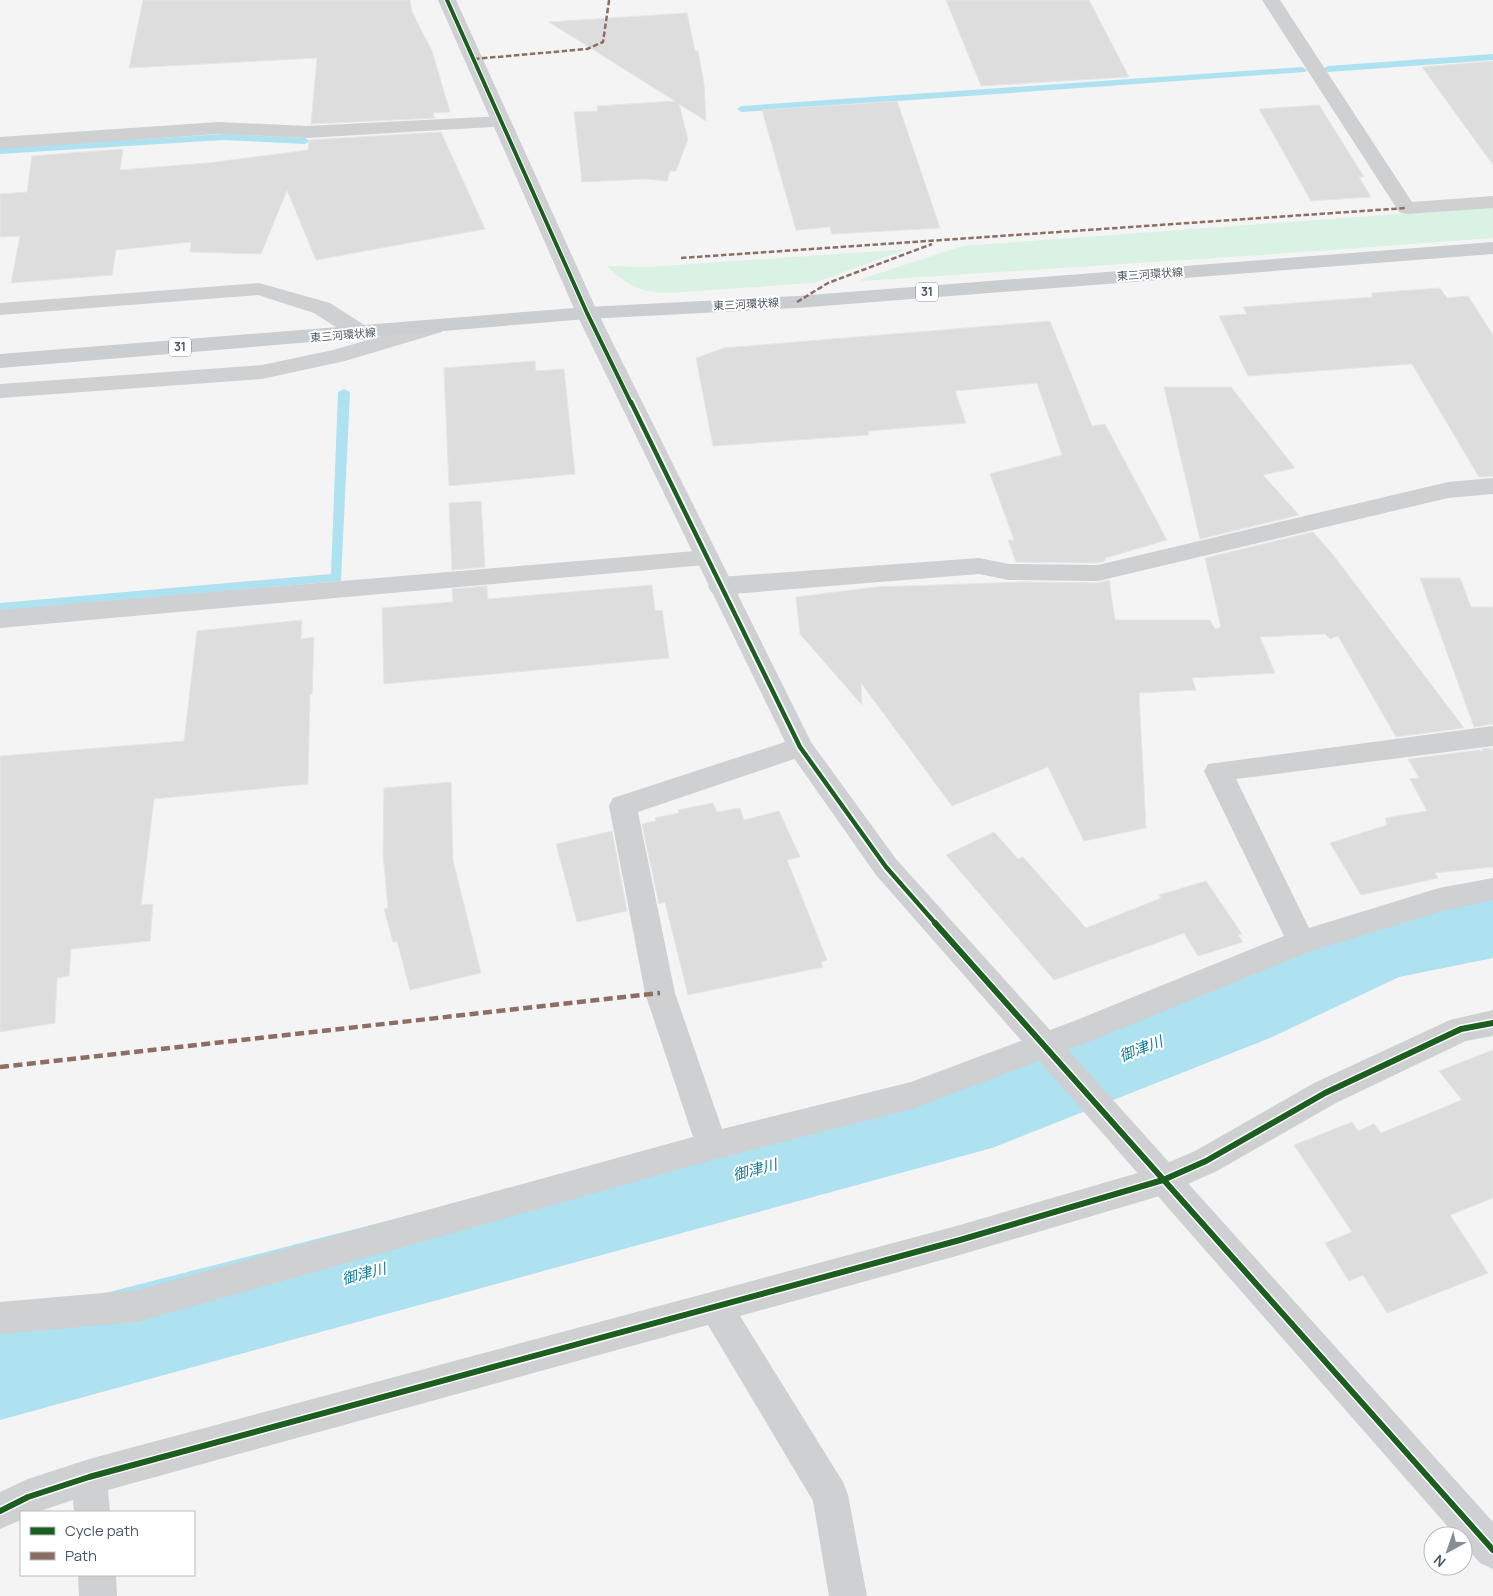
<svg xmlns="http://www.w3.org/2000/svg" width="1493" height="1596" viewBox="0 0 1493 1596" font-family="Manrope,'Noto Sans JP',sans-serif">
  <rect width="100%" height="100%" fill="#f4f4f4"/>
  <path fill="#d9f2e3" d="M1493,207v31l-203,15 -428,28 -1,-2 102,-33z
    M908,249l-94,34 -147,10c-25,0 -43,-9 -60,-27l43,1z"/>
  <g fill="none" stroke-linecap="round" stroke-linejoin="round">
    <path fill="#aee2f0" fill-rule="evenodd" d="M1493,54v6l-165,12 -5,-3 5,-3z
      M1302,67l5,3 -2,2 -563,40 -5,-3 5,-3z
      M223,134l82,4 5,3 -5,3 -82,-4 -223,14v-6z
      M344,389l6,3 -9,189 -341,30v-8l331,-29 7,-182z"/>
    <path fill="#aee2f0" fill-rule="evenodd" d="M1493,888v70l-94,19 -129,61 -278,110 -992,272v-100l987,-253 219,-83 147,-65 31,-11z"/>
  </g>
  <path fill="#ddddde" stroke="#e5e6e7" d="M143,0h267l2,12 20,39 18,61 -17,1 2,5 -124,6 6,-66 -188,10z
    M946,0h143l40,77 -148,9z
    M687,13l8,38h3l6,33 2,37 -27,-17 9,35 -12,32h-6l-3,10 -22,-2 -63,3 -8,-70 24,-1 -1,-5 78,-5 -126,-79z
    M1493,61v104l-71,-98z
    M897,101l43,127 -108,6 -2,-7 -34,3 -34,-120z
    M1319,105l45,72h-5l12,20 -60,4 -52,-92z
    M441,132l44,97 -169,31 -29,-70 -26,64 -71,-2 1,-10 -75,8 -4,25 -101,8 9,-47 -20,1v-43l27,-2 5,-36 91,-7 -3,21 88,-7 100,-13 1,-10z
    M1440,288l7,10 21,-2 25,39v141l-14,1 -67,-113 -164,12 -29,-60 28,-2 -4,-7 130,-10 -2,-4z
    M1050,321l42,105 13,-2 62,116 -62,18v3l-7,2 -82,-1 -8,-22h6l-24,-66 72,-19 -25,-72 -82,8 11,32 -98,8 1,4 -156,11 -17,-88 28,-10z
    M535,361l1,10 28,-2 11,105 -126,12 -5,-118z
    M1164,387h67l64,81 -32,7 36,40 -99,24z
    M481,501l4,66 -33,3 -3,-67z
    M1313,532l21,24 130,172 -68,9 -58,-101 -8,3 -5,-5 -65,3 15,36 -83,5 4,12 -57,3 7,135 -62,13 -36,-74 -96,39 -91,-123 1,22 -62,-71 -4,-37 80,-10 147,-5 75,1 11,-3 6,40h95l5,9 6,-2 -16,-69z
    M1420,578h40l11,29h22v117l-19,3z
    M652,585l3,26 7,-1 7,48 -285,26 -2,-76 71,-6 -1,-13 35,-3 1,13z
    M302,620l-1,19 13,-2 -2,57h-2l-2,90 -154,15 -13,106 12,-1 -3,37 -79,8 -2,27 -12,2 -2,45 -55,9v-276l184,-15 13,-110z
    M1493,748v119l-58,6 3,5 -77,17 -31,-52 57,-18 -2,-7 42,-7 -17,-32 9,-1 -11,-19 72,-9 3,3 -1,-4z
    M451,782l2,79 28,112 -71,17 -13,-49 -4,1 -9,-33 4,-1 -5,-54 1,-66z
    M713,803l4,9 23,-4 4,12 35,-9 21,46 -13,3 40,100 -6,2 2,5 -135,28 -23,-93 -6,2 -17,-80 14,-3 -1,-3 24,-5 -1,-3z
    M612,831l15,80 -50,11 -21,-78z
    M994,832l24,27 5,-2 63,71 75,-30 -2,-3 47,-14 36,53 -4,1 5,7 -45,14 -14,-23 -130,47 -108,-125z
    M1493,1050v148l-43,17 38,58 -101,40 -24,-38 -14,6 -24,-38 27,-11 -58,-87 58,-23 6,9 16,-7 7,9 81,-33 -23,-29z"/>
  <g fill="none" stroke-linecap="round" stroke-linejoin="round">
    <path fill="#ced0d2" fill-rule="evenodd" d="M1262,0h18l132,202 81,-6v12l-87,6 -7,-2z
      M502,116l7,2 2,4 -2,4 -202,12 -89,-4 -218,15v-12l218,-15 89,4z
      M259,283l71,20 39,25 3,5 -3,5 -8,2 -8,-2 -39,-25 -56,-18 -258,20v-12z
      M434,321l8,1 3,5 -3,5 -97,29 -83,18 -262,19v-14l262,-19 71,-15z
      M1493,478v16l-45,4 -350,83 -89,-1 -30,-6 -259,21 -9,-3 -3,-6 3,-6 9,-3 259,-19 30,6 89,1 350,-83z
      M707,550l9,2 3,6 -3,6 -716,64v-18z
      M1493,726v20l-257,33 73,149 130,-40 54,-10v22l-54,12 -131,40 -212,87 -184,70 -200,51 -575,162 -137,12v-32l137,-12 556,-153 -48,-144 -36,-187 4,-8 187,-61 9,3 4,7 -4,7 -171,58 37,181 47,136 189,-47 163,-61 210,-85 -80,-165 4,-7z
      M1493,1010v26l-27,5 -130,62 -119,68 -54,24 -203,60 -220,61 103,166 5,13 19,101h-38l-16,-95 -105,-176 -600,165 2,22h-36l-1,-12 -36,12h-16v8l-21,9v-37l28,-13 61,-20 871,-234 198,-58 37,-16 119,-68 136,-63z
      M78,1575h38l1,21h-38z"/>
    <path fill="#ced0d4" fill-rule="evenodd" d="M438,0h18l142,313 213,429 85,117 597,663v47l-13,-6 -17,-19v-8h-7l-580,-661 -85,-121 -215,-441z"/>
    <path fill="#caced1" fill-rule="evenodd" d="M1493,242v12l-696,54 -210,11 -587,49v-14l587,-47 210,-11z"/>
    <path stroke="#8d6e63" stroke-width="2.5" stroke-dasharray="5.5 2.5" stroke-linecap="butt" d="M474,59l113,-10 16,-7 6,-41 3,-1
      M681,258l725,-50
      M797,302l31,-19 104,-39"/>
    <path stroke="#8d6e63" stroke-width="4.5" stroke-dasharray="9 4.5" stroke-linecap="butt" d="M0,1067l660,-74"/>
    <g stroke="#fff" stroke-width="6">
      <path id="cycleway-far2" d="M447,0l140,313 44,90"/>
    </g>
    <g stroke="#fff" stroke-width="8">
      <path id="cycleway-far1" d="M631,402l169,345 86,120 50,57"/>
    </g>
    <g stroke="#fff" stroke-width="9">
      <path id="cycleway" d="M935,923l558,627
        M0,1511l28,-14 61,-20 871,-237 203,-60 43,-19 119,-68 136,-64 32,-6"/>
    </g>
    <use href="#cycleway-far2" stroke="#1b5e20" stroke-width="4"/>
    <use href="#cycleway-far1" stroke="#1b5e20" stroke-width="4.5"/>
    <use href="#cycleway" stroke="#1b5e20" stroke-width="6"/>
  </g>
  <g text-anchor="middle" stroke-width="4" stroke-linejoin="round" paint-order="stroke">
    <g font-size="11" fill="#4a5661" stroke="#fff">
      <text transform="translate(1150 274) rotate(-4)" y="4">東三河環状線</text>
      <text transform="translate(746 304) rotate(-3)" y="4">東三河環状線</text>
      <text transform="translate(343 335) rotate(-5)" y="4">東三河環状線</text>
    </g>
    <g fill="#fff" stroke="#808990" stroke-width="1">
      <rect x="916" y="282.5" width="22" height="19" rx="4"/>
      <rect x="169" y="337.5" width="22" height="19" rx="4"/>
    </g>
    <g font-size="12" font-weight="bold" fill="#4a5661">
      <text x="927" y="296">31</text>
      <text x="180" y="351">31</text>
    </g>
    <g font-size="15" font-style="italic" fill="#0c7c9b" stroke="#fff">
      <text transform="translate(1141 1049) rotate(-21)" y="5">御津川</text>
      <text transform="translate(755 1170) rotate(-15)" y="5">御津川</text>
      <text transform="translate(364 1274) rotate(-15)" y="5">御津川</text>
    </g>
  </g>
  <rect x="20" y="1511" width="175" height="65" fill="#ffffff" stroke="#b7bbc0"/>
  <rect x="30" y="1527" width="25" height="8" fill="#1b5e20" stroke="#b7bbc0"/>
  <text x="65" y="1536" font-size="15" fill="#4a5661">Cycle path</text>
  <rect x="30" y="1552" width="25" height="8" fill="#8d6e63" stroke="#b7bbc0"/>
  <text x="65" y="1561" font-size="15" fill="#4a5661">Path</text>
  <g transform="translate(1448 1551) rotate(220)"><circle r="24" fill="#ffffff" stroke="#b7bbc0"/>
  <path d="M0-4L9 19L0 12L-9 19Z" fill="#868d94"/>
  <text y="-8" font-size="14" font-weight="bold" text-anchor="middle" fill="#4a5661">N</text>
  </g>
</svg>
